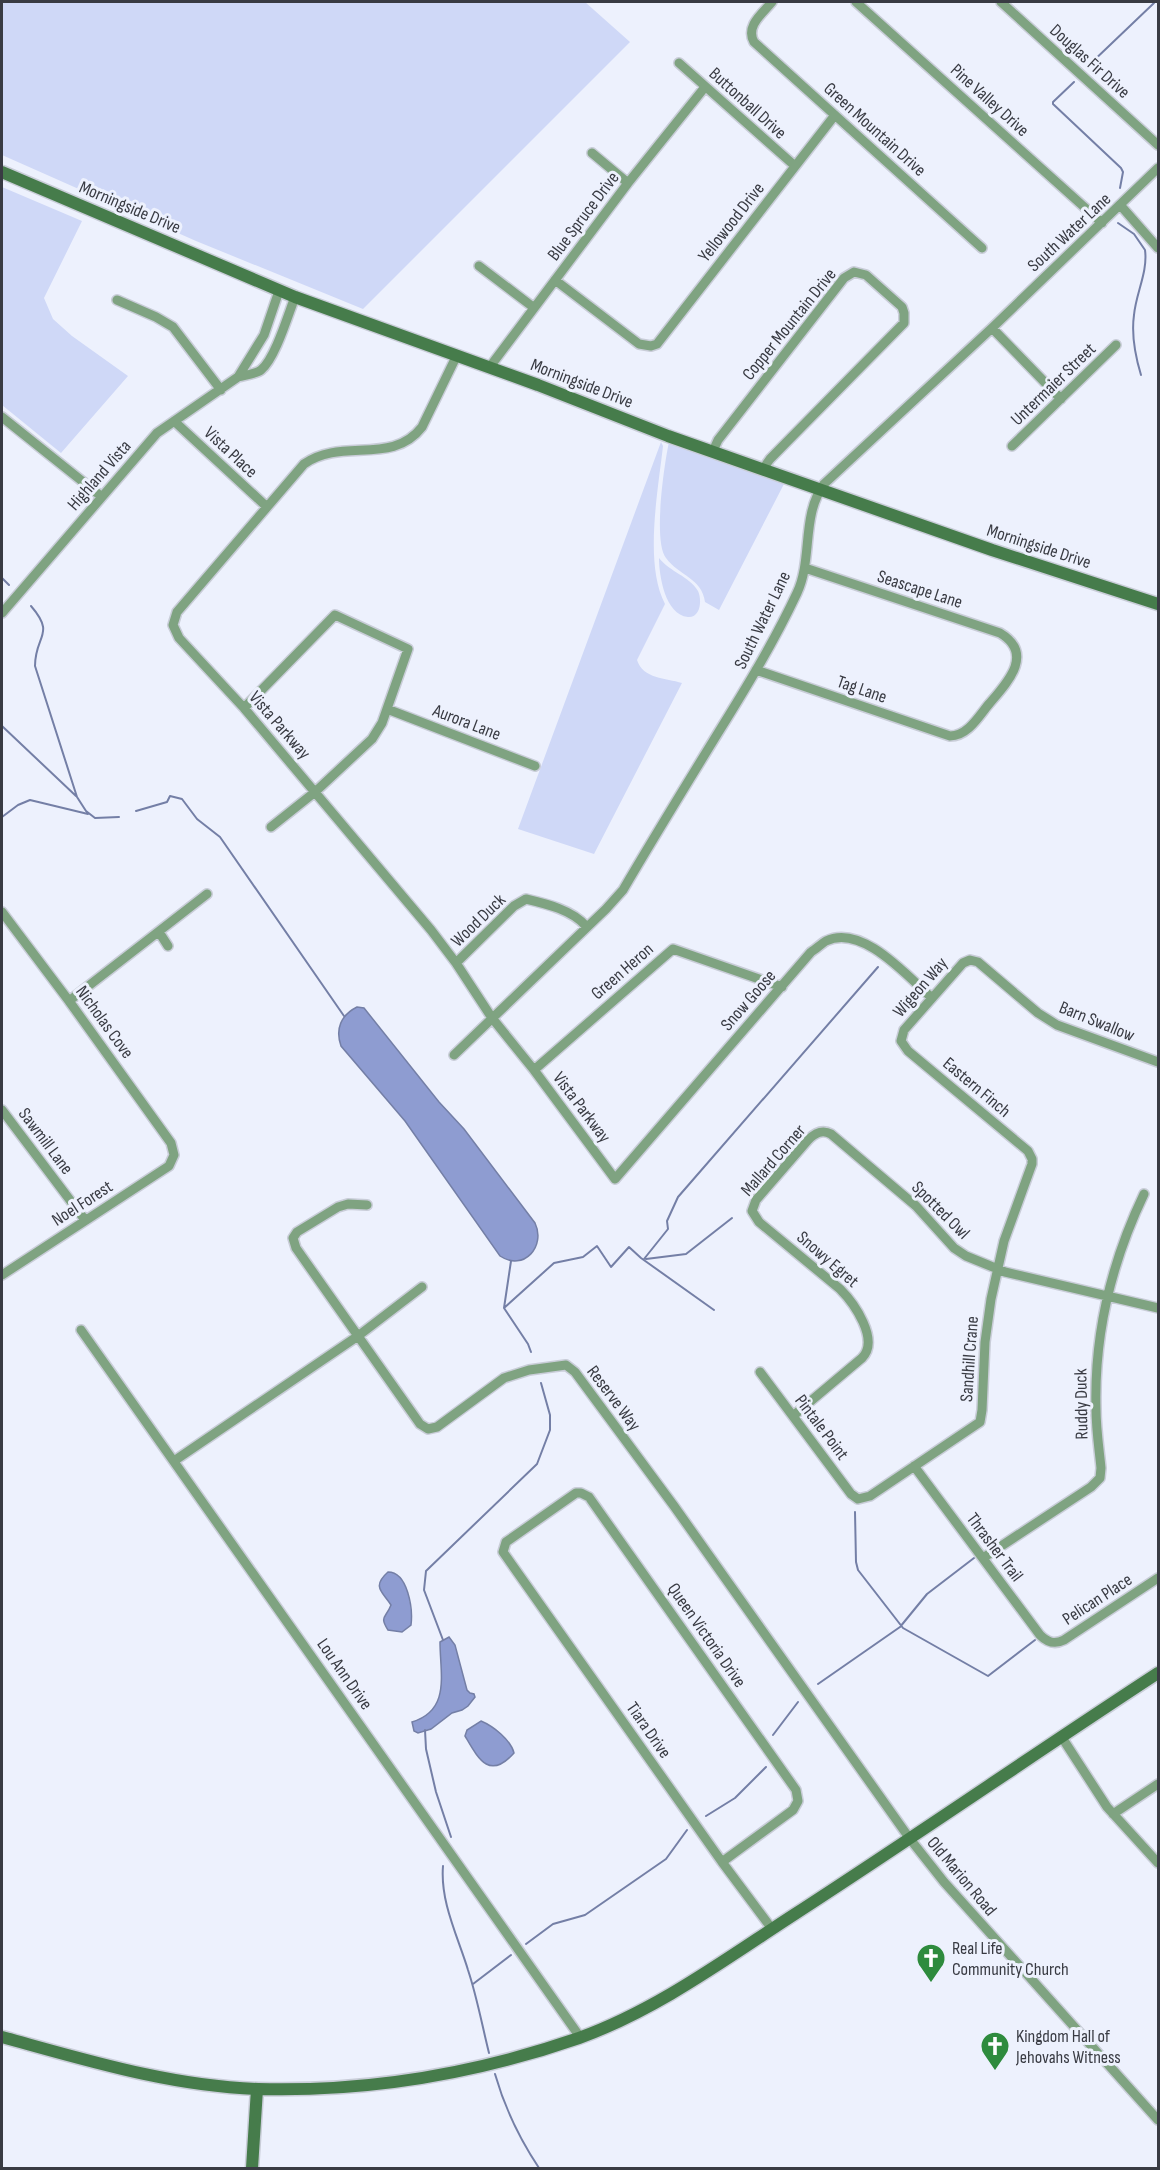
<svg xmlns="http://www.w3.org/2000/svg" width="1160" height="2170" viewBox="0 0 1160 2170" font-family="'Sofia Sans Condensed',sans-serif">
  <rect width="100%" height="100%" fill="#edf1fd"/>
  <path fill="#cfd8f7" d="M2,2h583l45,40 -267,267 -167,-68 -194,-86z
    M2,187l80,34 -38,77 9,21 19,17 56,40 -67,77 -59,-48z
    M661,442l2,4c-5,45 -19,118 2,158l-28,56c6,19 29,18 45,23l-88,171 -76,-25z
    M669,442l116,40 -66,128 -14,-8c-3,-24 -26,-26 -39,-44 -13,-16 -2,-93 3,-116z
    M659,558c11,14 30,18 39,33 4,8 3,27 -10,26 -23,-2 -29,-42 -29,-59z"/>
  <path fill="#8e9cd1" stroke="#747fa6" stroke-width="1.5" d="M357,1007l7,1 75,94 25,27 71,94c11,23 -11,49 -35,33l-95,-135 -64,-75c-6,-17 0,-31 16,-39z
    M388,1572c20,0 25,37 23,53l-9,7 -14,-2c-9,-14 -2,-12 3,-25 -8,-13 -20,-18 -3,-33z
    M449,1637l6,8 12,45 3,3 4,1 1,3 -7,9 -6,4 -10,3 -21,16 -13,4 -4,-2 -2,-9c39,-12 28,-48 28,-80z
    M481,1721c12,5 30,19 33,32 -25,28 -36,5 -49,-17l2,-6z"/>
  <g fill="none" stroke-linecap="round" stroke-linejoin="round">
    <path stroke="#747fa6" stroke-width="2" d="M1088,66l66,-63
      M1074,82l-21,20v2l68,64 2,4 -3,16
      M1118,223l16,11 11,16c3,22 -9,43 -11,65 -3,21 1,40 7,60
      M2,578l7,7
      M31,606c25,29 4,29 4,60l42,131 9,14 9,7 24,-1
      M2,726l74,70
      M136,811l31,-9 3,-6 12,3 15,20 23,18 124,179
      M2,817l16,-12 12,-5 58,14
      M644,1259l24,-30 -1,-8 11,-24 200,-230
      M646,1259l40,-5 46,-36
      M504,1308l7,-47
      M531,1352l-3,-8 -24,-36 50,-45 29,-6 14,-11 14,21 18,-20 12,11 73,52
      M855,1512l1,50 2,8 45,58 85,48 47,-36
      M443,1640l-19,-50 2,-19 111,-107 13,-34v-15l-9,-32
      M818,1684l82,-57 27,-33 47,-36
      M425,1730l1,19 10,43 15,45
      M773,1735l25,-33
      M706,1816l29,-18 31,-31
      M443,1866c-3,36 15,71 25,104 9,27 14,55 21,83
      M526,1944l27,-20 32,-9 81,-56 21,-29
      M473,1984l38,-29
      M495,2074c10,35 24,64 44,94"/>
    <g stroke="#c9cdd8" stroke-width="12">
      <path id="street" d="M772,2c-9,11 -27,24 -18,40l228,206
        M856,2l246,221
        M1001,2l157,143
        M679,63l116,103
        M592,153l36,30
        M1121,206l37,42
        M479,266l54,41
        M555,280l84,64 12,2 6,-2 178,-229
        M117,300l39,17 17,10 48,63
        M992,328l69,71
        M457,355l-35,72c-30,39 -80,10 -118,37l-127,148 -4,13 6,13 65,70 187,222 25,33 36,55 42,52 81,109 196,-227c5,-3 10,-8 15,-11 36,-18 82,36 106,57
        M489,368l139,-185 77,-96
        M238,377c7,-2 18,-3 23,-7 14,-11 27,-55 34,-73
        M2,417l100,80
        M174,421l93,86
        M1012,446l104,-101
        M713,451l5,-11 126,-162 10,-6 12,3 36,32 2,6v10l-134,136 -7,10
        M2,613l155,-180 81,-56 26,-42 15,-44
        M756,670l194,66c18,0 29,-20 39,-32 18,-21 46,-50 11,-71l-195,-65
        M244,708l91,-93 73,34 -26,74 -10,16 -57,53 -44,35
        M387,709l148,57
        M2,912l67,89 102,142 3,12 -5,11 -167,109
        M159,932l9,14
        M456,963l58,-57 12,-7c21,5 46,11 60,27
        M69,1001l138,-107
        M454,1055l152,-146 17,-19c31,-53 63,-105 95,-157 28,-45 56,-91 79,-140 16,-34 4,-77 27,-109l168,-156 166,-160
        M534,1070l139,-121 109,38
        M2,1110l83,110
        M367,1205l-19,-1 -10,3 -41,25 -4,6 3,10 124,176 8,5 9,-2 67,-49 25,-8 37,-5 9,7 99,134 236,333 34,43 214,238
        M81,1330l499,707
        M760,1372l91,122 7,5 12,-3 110,-74 2,-12 3,-68 6,-43 13,-58 28,-77v-5l-4,-8 -120,-100 -7,-10 3,-11 59,-67 7,-3 8,2 60,51 19,12 101,37
        M793,1416l69,-58c18,-18 -8,-55 -22,-69l-81,-67 -7,-11 4,-11 52,-60c7,-7 14,-11 23,-6l85,72 38,42 12,8 39,16 153,36
        M174,1461l184,-125 64,-49
        M914,1466l126,169c7,7 14,10 24,5l94,-62
        M983,1558l108,-71 9,-9 1,-10c-2,-20 -5,-39 -5,-59 -2,-75 16,-148 48,-215
        M1061,1736l46,71 51,56
        M1113,1814l45,-30
        M722,1862l71,-52 5,-9 -2,-11 -207,-293 -8,-4h-5l-70,49 -3,10 219,310 50,67"/>
    </g>
    <g stroke="#c9cdd8" stroke-width="15">
      <path id="secondary" d="M2,172l293,125 243,88 130,51 324,114 166,54
        M2,2037c84,23 168,49 256,52 111,3 217,-15 321,-51 78,-28 148,-80 216,-124 122,-79 242,-162 363,-241
        M252,2168l5,-79"/>
    </g>
    <use href="#street" stroke="#7fa381" stroke-width="9"/>
    <use href="#secondary" stroke="#467c4b" stroke-width="12"/>
  </g>
  <defs>
    <g id="church-pin" transform="scale(1.5)"><path d="M0 17L-7.5 6A9.5 9.5 0 1 1 7.5 6Z" fill="#2e8b3d" stroke="#edf1fd"/><path d="M-1.2-6h2.4v3.5h3.3v2.4h-3.3V6h-2.4V-.1h-3.3v-2.4h3.3Z" fill="#fff"/></g>
  </defs>
  <g fill-rule="evenodd">
    <use href="#church-pin" x="931" y="1958"/>
    <use href="#church-pin" x="995" y="2046"/>
  </g>
  <g text-anchor="middle" stroke-width="6" stroke-linejoin="round" paint-order="stroke">
    <g font-size="18" fill="#393b43" stroke="#edf1fd">
      <text transform="translate(1090 61) rotate(42)" y="6">Douglas Fir Drive</text>
      <text transform="translate(990 100) rotate(42)" y="6">Pine Valley Drive</text>
      <text transform="translate(748 103) rotate(42)" y="6">Buttonball Drive</text>
      <text transform="translate(875 129) rotate(42)" y="6">Green Mountain Drive</text>
      <text transform="translate(130 207) rotate(23)" y="6">Morningside Drive</text>
      <text transform="translate(583 216) rotate(-53)" y="6">Blue Spruce Drive</text>
      <text transform="translate(731 222) rotate(-52)" y="6">Yellowood Drive</text>
      <text transform="translate(1069 232) rotate(-43)" y="6">South Water Lane</text>
      <text transform="translate(789 324) rotate(-51)" y="6">Copper Mountain Drive</text>
      <text transform="translate(582 383) rotate(21)" y="6">Morningside Drive</text>
      <text transform="translate(1053 384) rotate(-44)" y="6">Untermaier Street</text>
      <text transform="translate(231 452) rotate(43)" y="6">Vista Place</text>
      <text transform="translate(99 475) rotate(-49)" y="6">Highland Vista</text>
      <text transform="translate(1039 546) rotate(18)" y="6">Morningside Drive</text>
      <text transform="translate(920 589) rotate(18)" y="6">Seascape Lane</text>
      <text transform="translate(762 620) rotate(-64)" y="6">South Water Lane</text>
      <text transform="translate(862 689) rotate(19)" y="6">Tag Lane</text>
      <text transform="translate(467 722) rotate(21)" y="6">Aurora Lane</text>
      <text transform="translate(280 725) rotate(49)" y="6">Vista Parkway</text>
      <text transform="translate(478 920) rotate(-44)" y="6">Wood Duck</text>
      <text transform="translate(622 971) rotate(-41)" y="6">Green Heron</text>
      <text transform="translate(920 987) rotate(-49)" y="6">Wigeon Way</text>
      <text transform="translate(748 1000) rotate(-49)" y="6">Snow Goose</text>
      <text transform="translate(1097 1021) rotate(22)" y="6">Barn Swallow</text>
      <text transform="translate(105 1022) rotate(54)" y="6">Nicholas Cove</text>
      <text transform="translate(977 1087) rotate(40)" y="6">Eastern Finch</text>
      <text transform="translate(582 1107) rotate(53)" y="6">Vista Parkway</text>
      <text transform="translate(46 1141) rotate(53)" y="6">Sawmill Lane</text>
      <text transform="translate(773 1160) rotate(-49)" y="6">Mallard Corner</text>
      <text transform="translate(82 1203) rotate(-33)" y="6">Noel Forest</text>
      <text transform="translate(941 1210) rotate(45)" y="6">Spotted Owl</text>
      <text transform="translate(828 1259) rotate(41)" y="6">Snowy Egret</text>
      <text transform="translate(969 1359) rotate(-86)" y="6">Sandhill Crane</text>
      <text transform="translate(614 1398) rotate(53)" y="6">Reserve Way</text>
      <text transform="translate(1081 1404) rotate(-91)" y="6">Ruddy Duck</text>
      <text transform="translate(822 1427) rotate(53)" y="6">Pintale Point</text>
      <text transform="translate(995 1547) rotate(53)" y="6">Thrasher Trail</text>
      <text transform="translate(1097 1599) rotate(-33)" y="6">Pelican Place</text>
      <text transform="translate(707 1635) rotate(55)" y="6">Queen Victoria Drive</text>
      <text transform="translate(345 1674) rotate(55)" y="6">Lou Ann Drive</text>
      <text transform="translate(649 1730) rotate(55)" y="6">Tiara Drive</text>
      <text transform="translate(962 1876) rotate(50)" y="6">Old Marion Road</text>
    </g>
    <g font-size="18" fill="#393b43" stroke="#edf1fd" text-anchor="start">
      <text x="952" y="1954">Real Life<tspan x="952" dy="21">Community Church</tspan></text>
      <text x="1016" y="2042">Kingdom Hall of<tspan x="1016" dy="21">Jehovahs Witness</tspan></text>
    </g>
  </g>
  <rect width="1160" height="2170" fill="none" stroke="#393b43" stroke-width="6"/>
</svg>
